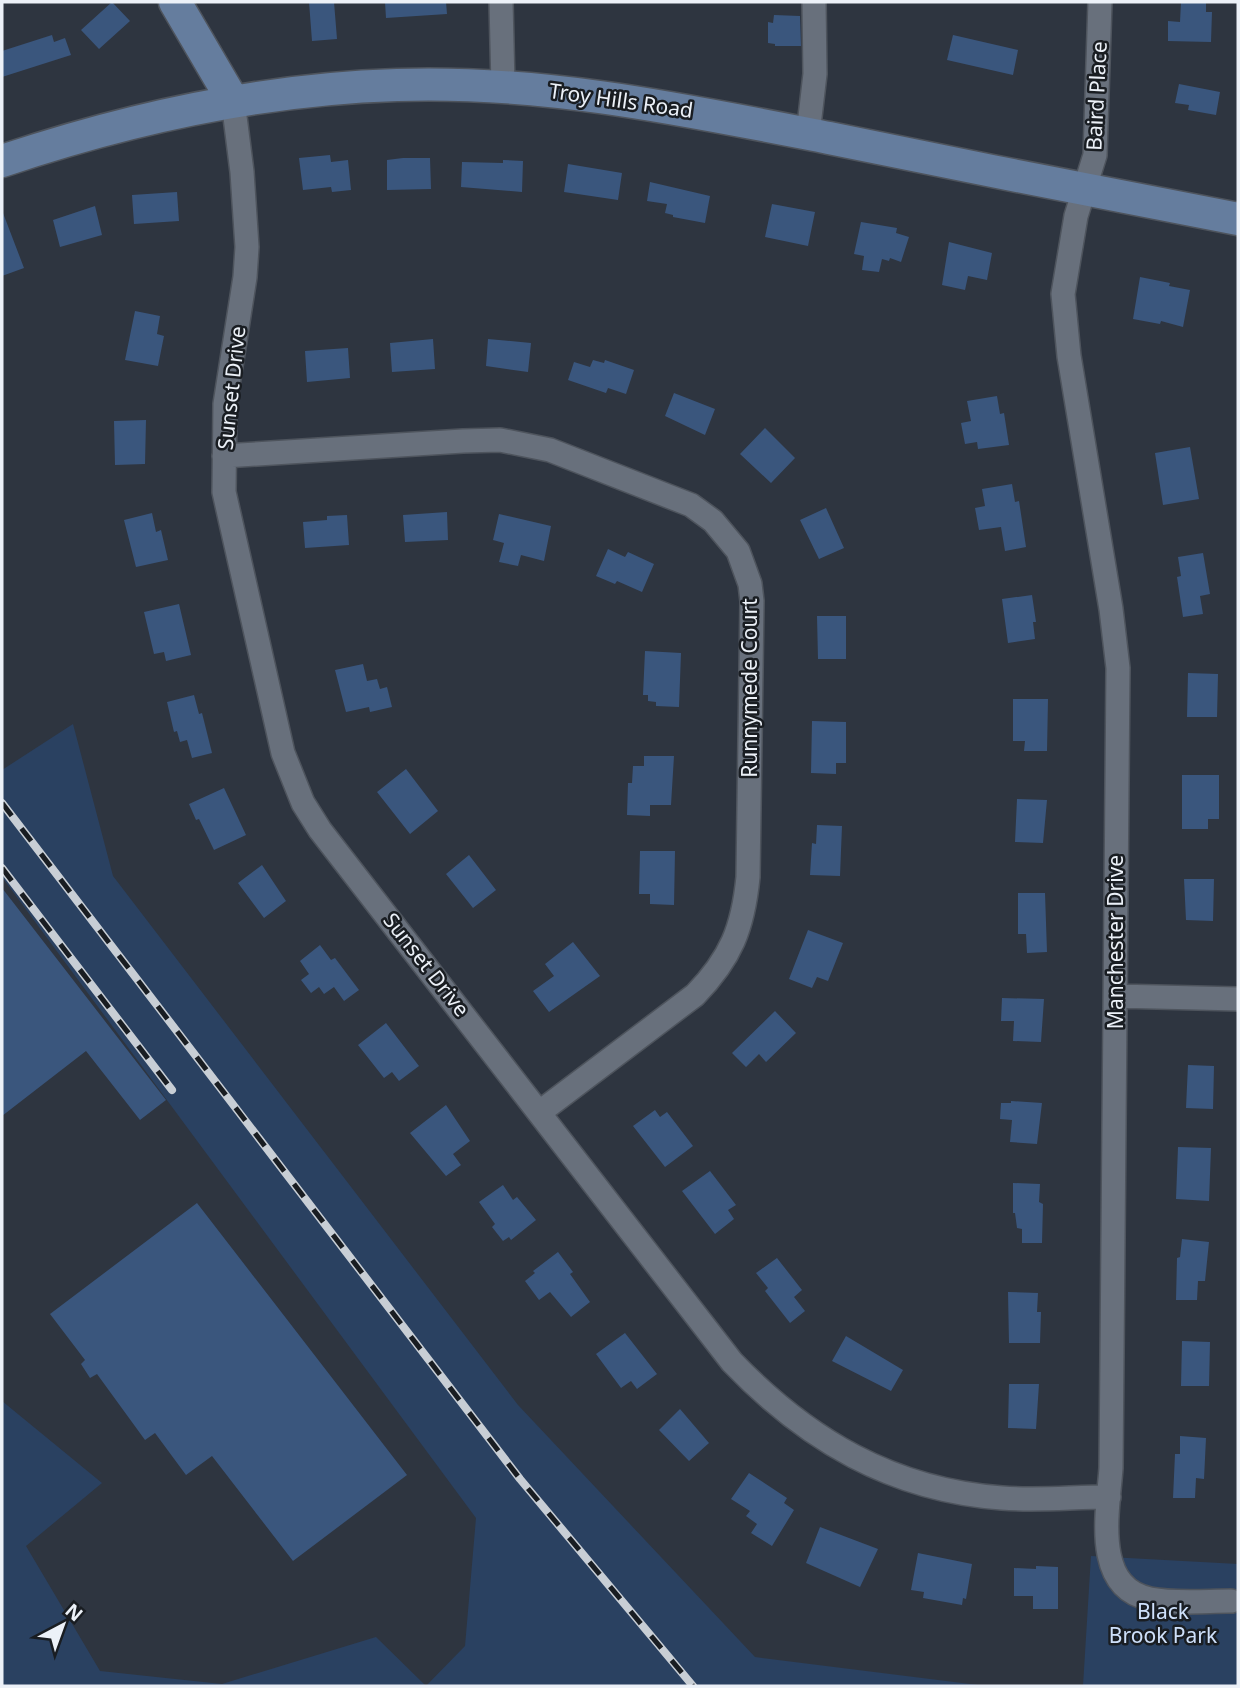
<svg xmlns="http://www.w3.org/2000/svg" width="1240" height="1688" viewBox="0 0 1240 1688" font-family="'Noto Sans',sans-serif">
  <rect width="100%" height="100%" fill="#2e3540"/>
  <path fill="#2a4161" d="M73,724l40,152 405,529 237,252 231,29h-984v-285l100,82 -76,63 74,125 122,13 154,-47 50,49 39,-40 11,-128 -474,-641v-107z
    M1091,1556l147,8v122h-155z"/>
  <path fill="#3a567d" d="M112,2l18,19 -31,28 -18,-19z
    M309,2h25l3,37 -25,2z
    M385,2h61l1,12 -61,4z
    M1181,2h25v10h6l-1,30 -43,-1v-20l12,1z
    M774,15l26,1 1,30h-26v-2l-7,-1v-21l5,1z
    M52,35l2,7 11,-4 6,17 -69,22v-26z
    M953,35l65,15 -5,25 -66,-15z
    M1179,84l41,8 -4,23 -28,-5 1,-5 -14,-2z
    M330,155l1,7 17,-2 3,30 -19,2 -1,-5 -28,3 -4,-32z
    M403,158h27l1,31 -44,1v-30z
    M503,160l20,1 -1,31 -61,-5 1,-25 41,1z
    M568,164l54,9 -4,27 -54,-8z
    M650,182l60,14 -5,27 -32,-6v-2l-8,-2 2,-9 -20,-3z
    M177,192l2,29 -45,3 -2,-29z
    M772,204l43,8 -7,34 -43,-9z
    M95,206l7,29 -42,12 -7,-27z
    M3,213l21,55 -22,8v-62z
    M861,222l36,6 -1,5 13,4 -8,25 -11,-4 -1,3 -7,-2 -3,13 -17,-2 2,-14 -10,-2z
    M949,242l43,11 -5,27 -19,-4 -3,14 -23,-5z
    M1140,277l30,6 -1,3 21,4 -7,37 -22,-6 -1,3 -27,-5z
    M135,311l25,5 -3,18 7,2 -6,30 -33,-6z
    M433,339l2,30 -43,3 -2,-29z
    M488,339l43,4 -3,29 -42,-6z
    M348,348l2,30 -43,4 -2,-31z
    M593,360l11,3 1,-3 29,10 -8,24 -18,-6 -2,5 -38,-13 6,-18 16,5z
    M674,393l41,16 -10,26 -40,-19z
    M997,396l3,18 4,-1 5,32 -31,4 -1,-7 -12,2 -4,-21 10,-2 -4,-20z
    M146,420l-1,44 -30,1 -1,-44z
    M765,428l30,30 -24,25 -31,-29z
    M1190,447l9,52 -36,6 -8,-52z
    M1012,484l3,18 4,-1 7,46 -21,4 -4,-24 -22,3 -4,-22 10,-2 -3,-17z
    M826,508l18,40 -25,11 -19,-39z
    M447,512l1,28 -43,2 -2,-27z
    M152,513l4,19 5,-2 7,30 -32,7 -12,-47z
    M499,514l52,12 -7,35 -23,-6 -3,11 -19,-4 5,-19 -11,-3z
    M347,515l2,30 -44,3 -2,-26 24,-2v-4z
    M608,549l17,8 3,-5 26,12 -12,28 -25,-11 -2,3 -19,-8z
    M1203,553l7,41 -10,2 3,18 -20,3 -6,-40 4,-1 -3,-19z
    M1032,595l4,27h-3l2,17 -27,4 -6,-44z
    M179,604l12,51 -25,6 -2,-9 -10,2 -10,-42z
    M817,616h29v43h-28z
    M645,651l36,2 -2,54 -23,-1v-4l-8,-1v-6h-5z
    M363,664l4,17 10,-2 3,10 7,-2 5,20 -22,5 -1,-5 -23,5 -11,-42z
    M1188,673l30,1 -1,43h-30z
    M194,695l5,19 3,-1 10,40 -20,5 -5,-18 -7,2 -3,-11 -3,1 -7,-30z
    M1013,699h35l-1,52h-23l1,-10h-12z
    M812,721l34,1v41h-10v11l-25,-1z
    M644,756h30l-3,49h-21v11l-23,-1 1,-32h4l1,-17h11z
    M406,769l32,42 -28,23 -33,-42z
    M1182,775h37v44h-11v10h-26z
    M224,788l22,47 -32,15 -15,-31 -3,1 -7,-16z
    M1017,799l30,1 -4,43 -28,-1z
    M817,825l25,1 -2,50 -30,-1 2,-32 4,1z
    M640,851h35l-1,54 -24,-1v-10h-11z
    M469,855l27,35 -23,18 -27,-34z
    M262,865l24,36 -22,17 -26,-35z
    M1184,879h30l-1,42 -27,-1z
    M2,888l164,212 -26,20 -54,-69 -84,65z
    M1018,893h27l2,59 -20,1 -1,-19h-8z
    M808,930l35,13 -15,38 -11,-4 -5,11 -23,-9z
    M573,942l27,34 -51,36 -16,-21 21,-15 -9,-12z
    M320,945l11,15 4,-2 24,32 -15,11 -10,-14 -10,7 -5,-7 -8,6 -10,-13 8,-6 -9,-13z
    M1002,998l42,1 -3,43 -28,-1 1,-20h-13z
    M775,1011l21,22 -30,29 -7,-8 -13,13 -14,-14z
    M386,1023l33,43 -20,15 -7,-9 -8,6 -26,-33z
    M1188,1065l26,1 -1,43 -27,-1z
    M1011,1101l31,2 -5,41 -27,-2 2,-22 -12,-1 1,-16h10z
    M446,1105l24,36 -17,13 8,11 -15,11 -36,-43z
    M655,1110l5,7 7,-5 26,34 -28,21 -32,-41z
    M1178,1147l33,1 -2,53 -33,-2z
    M710,1171l26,34 -8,5 6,9 -19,15 -33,-43z
    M1013,1183l27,1 -1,18 4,2 -1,39h-20v-14l-5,-1 -2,-15h-2z
    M503,1185l10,15 4,-3 19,23 -25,20 -2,-3 -6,4 -11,-14 3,-3 -16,-22z
    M197,1203l210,272 -114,86 -81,-105 -26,19 -31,-42 -10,7 -48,-66 -7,4 -9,-14 4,-4 -35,-46z
    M1182,1239l27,3 -4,39h-7l-1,19h-21l1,-42 3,-1z
    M558,1252l15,20 -3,2 20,28 -19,15 -21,-25 -11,8 -14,-19 10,-8 -2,-2z
    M777,1258l25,32 -8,7 11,14 -15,12 -25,-32 3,-3 -12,-15z
    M1008,1292l30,1 -1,19h4l-1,31h-31z
    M625,1333l32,41 -20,15 -6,-8 -10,7 -25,-34z
    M846,1336l57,34 -12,21 -59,-30z
    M1182,1341l28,1 -1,44h-28z
    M1009,1384h30l-3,45 -28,-1z
    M680,1409l29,34 -20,18 -30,-31z
    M1180,1436l26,2 -2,41 -8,-1 -1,20h-22l2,-44h5z
    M749,1473l38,25 -3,5 10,7 -22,36 -21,-13 6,-9 -11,-8 4,-5 -19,-12z
    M820,1527l58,22 -18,38 -54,-24z
    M918,1553l54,11 -6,35 -3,-1 -1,7 -39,-7 1,-6 -13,-2z
    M1036,1566l22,1v42h-25v-13h-19v-28l22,1z"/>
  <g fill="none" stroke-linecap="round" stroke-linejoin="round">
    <g stroke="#4e545d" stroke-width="26">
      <path id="street" d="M501,2l2,84
        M1100,2l-5,153 -19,61 -13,78 6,62 42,253 7,59 -7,800c-3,43 -19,119 39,131 25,5 55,2 81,2
        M233,101l9,71 5,75 -2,30 -20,127 -1,88 59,261 20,50 17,27 412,532c75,78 160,128 270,136 35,3 71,-1 107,-1
        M808,134l7,-60 -1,-72
        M224,456l239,-15 37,-1 50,10 141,55 22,16 25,30 12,33 2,17 -4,276c-5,51 -17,81 -53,118l-155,117
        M1116,996l122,3"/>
    </g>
    <g stroke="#4e545d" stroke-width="35">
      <path id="secondary" d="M175,2l58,99
        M2,161c128,-43 260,-72 395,-76 147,-5 289,25 432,53 136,28 273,55 409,81"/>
    </g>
    <use href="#street" stroke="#68707c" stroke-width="23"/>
    <use href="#secondary" stroke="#657d9e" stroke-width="32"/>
    <g stroke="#c8ced5" stroke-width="8">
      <path id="rail" d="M2,803l518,676 173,207
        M2,868l170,222"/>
    </g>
    <use href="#rail" stroke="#191d22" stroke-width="5" stroke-dasharray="16" stroke-linecap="butt"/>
  </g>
  <g text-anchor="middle" stroke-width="5" stroke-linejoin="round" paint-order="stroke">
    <g font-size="21" fill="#ecf1f8" stroke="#191d22">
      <text transform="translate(1097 96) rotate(-87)" y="7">Baird Place</text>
      <text transform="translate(621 101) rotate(8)" y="7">Troy Hills Road</text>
      <text transform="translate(232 388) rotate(-84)" y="7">Sunset Drive</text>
      <text transform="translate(750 688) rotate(-90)" y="7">Runnymede Court</text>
      <text transform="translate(1116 942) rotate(-90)" y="7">Manchester Drive</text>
      <text transform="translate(426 965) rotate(52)" y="7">Sunset Drive</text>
    </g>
    <g font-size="21" fill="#cee0fa" stroke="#191d22">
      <text x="1163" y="1619">Black<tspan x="1163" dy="24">Brook Park</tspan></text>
    </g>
  </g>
  <rect width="1240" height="1688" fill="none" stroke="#ecf1f8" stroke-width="7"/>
  <g transform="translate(63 1625) rotate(41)" stroke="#191d22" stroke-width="5" paint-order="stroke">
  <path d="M0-5L12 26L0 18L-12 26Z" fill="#ecf1f8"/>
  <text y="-10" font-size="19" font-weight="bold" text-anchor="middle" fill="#ecf1f8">N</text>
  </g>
</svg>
